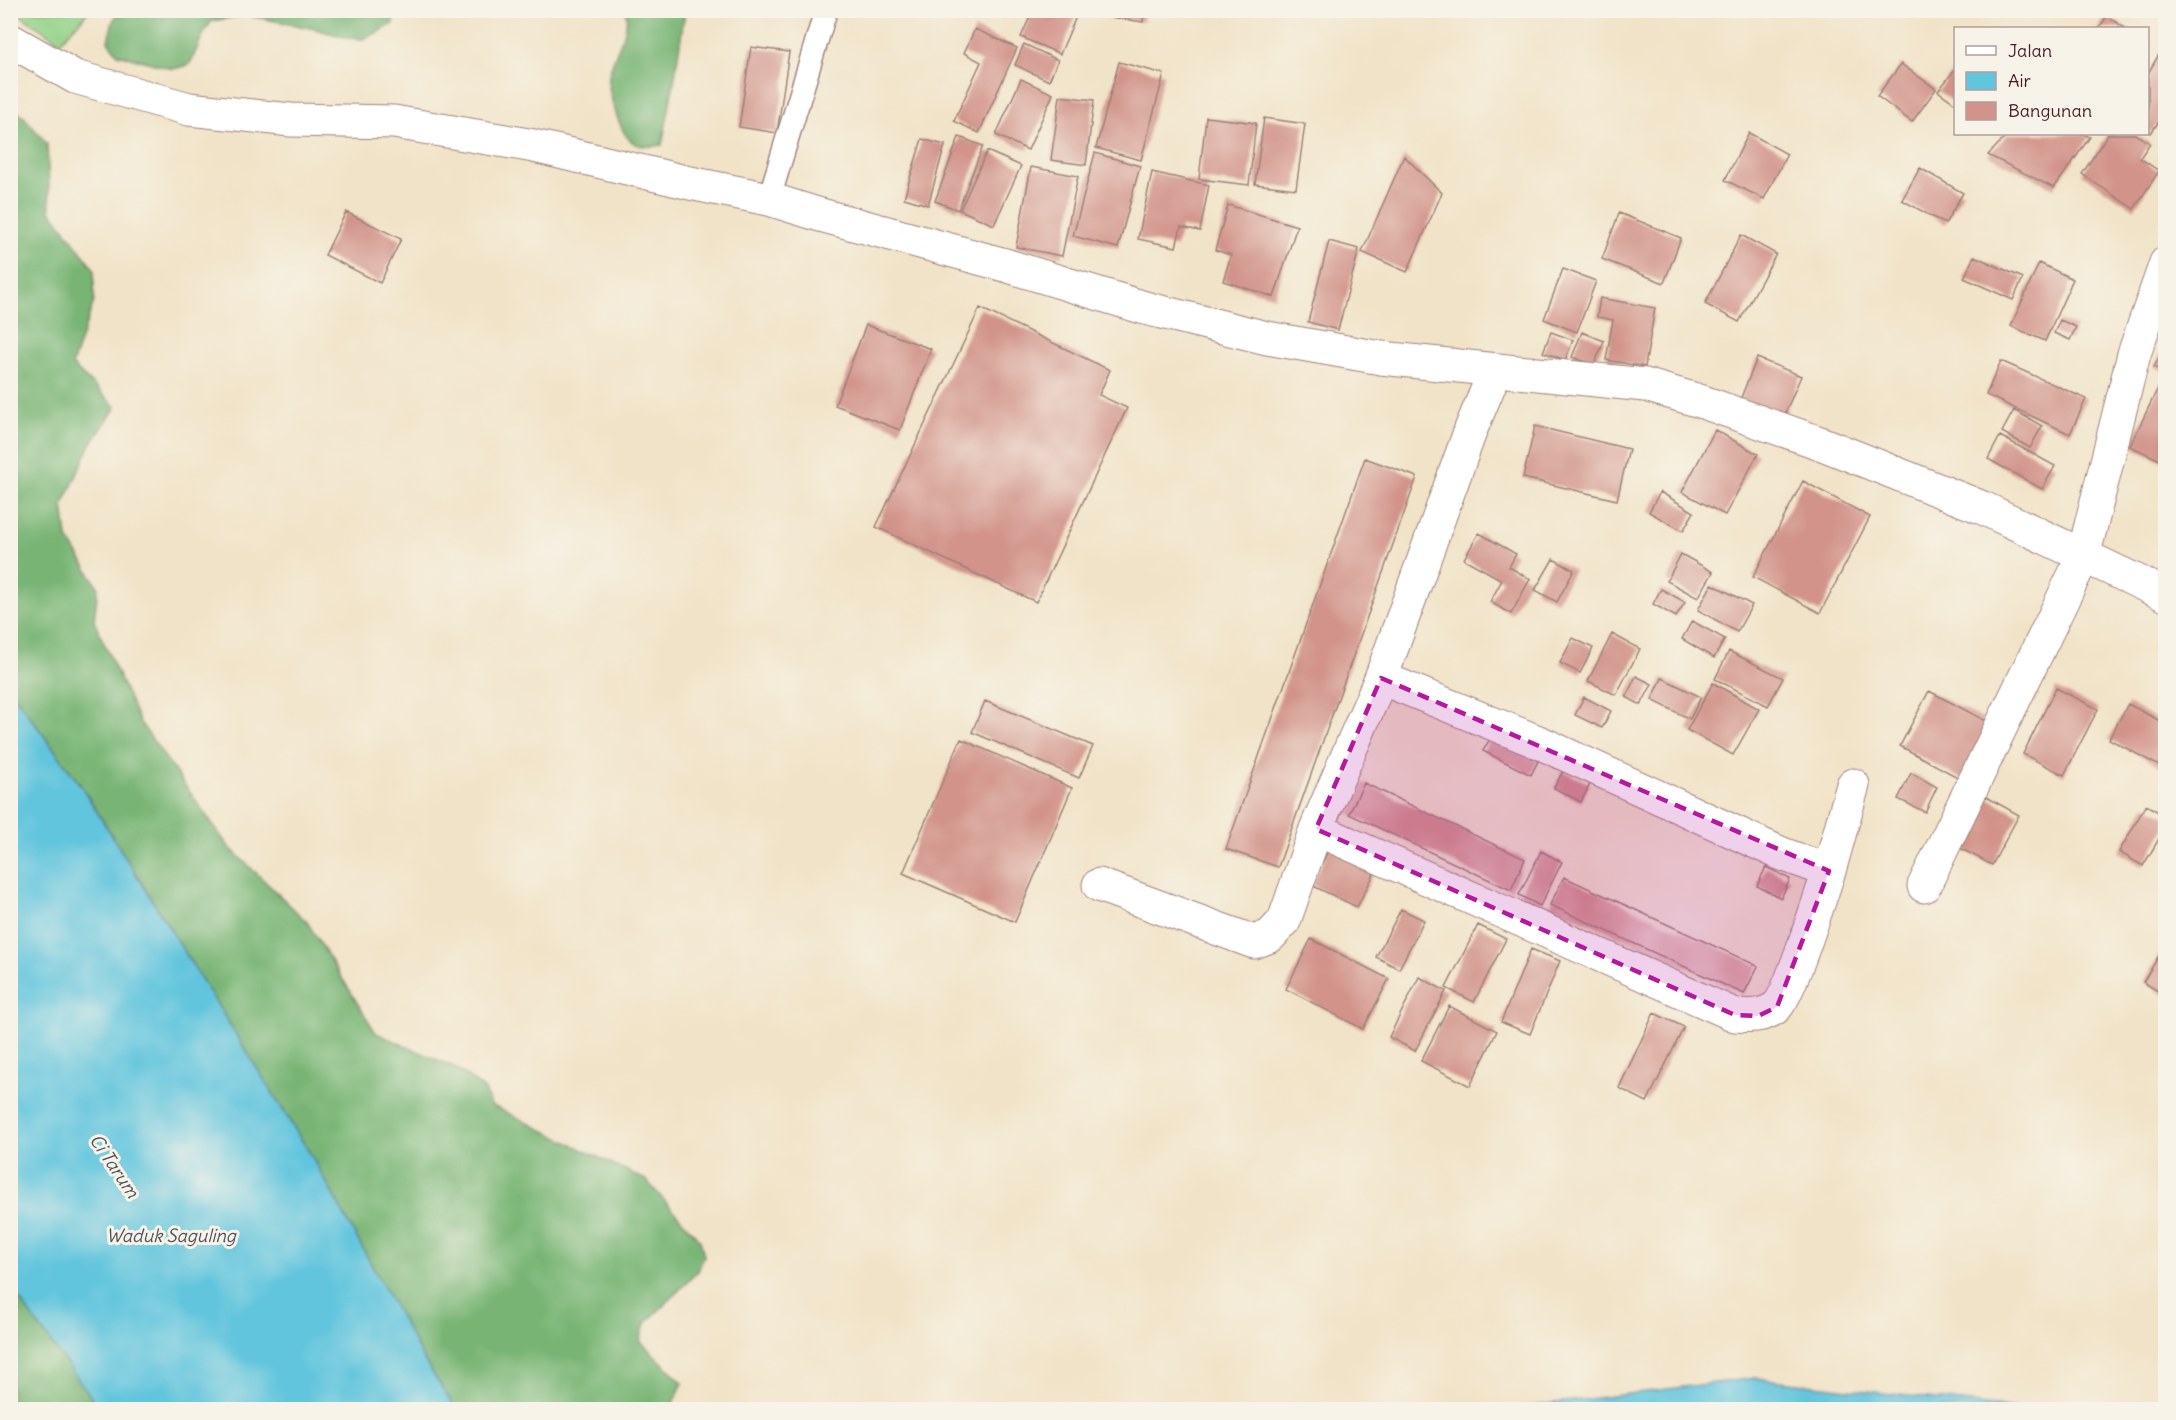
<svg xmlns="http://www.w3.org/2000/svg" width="2176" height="1420" viewBox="0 0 2176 1420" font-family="Delius,sans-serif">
  <rect width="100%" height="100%" fill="#f7f3e8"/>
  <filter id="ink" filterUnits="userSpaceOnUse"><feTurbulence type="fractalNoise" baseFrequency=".0167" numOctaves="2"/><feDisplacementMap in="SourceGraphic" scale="12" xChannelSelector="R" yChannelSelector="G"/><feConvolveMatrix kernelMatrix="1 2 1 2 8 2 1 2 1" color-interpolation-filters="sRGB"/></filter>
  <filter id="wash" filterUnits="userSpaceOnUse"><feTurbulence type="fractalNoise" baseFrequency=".008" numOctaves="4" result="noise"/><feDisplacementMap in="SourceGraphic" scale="24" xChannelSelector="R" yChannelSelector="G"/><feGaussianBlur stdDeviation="1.35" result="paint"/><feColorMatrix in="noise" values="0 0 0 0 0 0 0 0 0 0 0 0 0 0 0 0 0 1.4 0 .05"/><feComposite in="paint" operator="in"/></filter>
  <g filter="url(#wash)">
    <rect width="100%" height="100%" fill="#f1e3c7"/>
    <path fill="#95d389" stroke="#70795a" stroke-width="1.5" d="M14,11h75l-29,31z"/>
    <path fill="#78b575" stroke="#616a50" stroke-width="1.5" d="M145,11l249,-1v1l-1,13 -28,15 -17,-1 -33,-9 -69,-14 -34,6c-13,15 -13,28 -23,44l-16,4 -55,-15 -10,-13c3,-11 4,-29 18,-31 7,0 14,1 19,1z
      M626,11h59l-11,71 -12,63c-10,2 -22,3 -31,-4 -11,-8 -24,-51 -22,-64 3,-23 21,-43 17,-66z
      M11,106l14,12 22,26 3,66 44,59v32l-22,64 44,42 -25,37 -28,61 4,32 31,50 -4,34 45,100 89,125 79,76 69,111 80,35 29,22 6,15 155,75 54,60 4,16 -6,15 -53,53 -5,17 43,42 -13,26h-214l-32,-49 -113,-205 -230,-369 -70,-95z
      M11,1288l89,121h-89z"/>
    <path fill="#60c5dd" stroke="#557284" stroke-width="1.5" d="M11,691l70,95 230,369 113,205 32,49h-356l-89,-121z
      M1755,1378l266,31h-511z"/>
    <g id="blocks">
      <path fill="#d2948a" d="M1033,10h46l-19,44 -39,-17z
        M1104,10h40l-1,12 -40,-6z
        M2107,16l18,12h-26z
        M975,29l42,19 -38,85 -25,-12 27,-59 -17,-9z
        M1024,44l34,16 -9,21 -34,-16z
        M751,47l38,5 -12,81 -38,-6z
        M2160,53l6,4v54l-15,22 -3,-3v-57z
        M1119,62l45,12 -23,86 -45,-12z
        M1901,64l35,25 -24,33 -35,-26z
        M1956,68v36l-18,-13z
        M1021,79l32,15 -25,56 -32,-15z
        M1060,96l34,4 -8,65 -35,-5z
        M1206,117l50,6 -7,62 -50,-6z
        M1264,118l41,6 -9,65 -41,-5z
        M1749,133l38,21 -23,45 -39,-19z
        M2008,134h75l7,3 -36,51 -66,-33z
        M2108,134h27l15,9 -10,15 19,13 -25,38 -52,-35z
        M959,137l24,9 -25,64 -23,-9z
        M922,139l23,6 -17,60 -24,-7z
        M987,151l34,15 -27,59 -34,-15z
        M1095,153l45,13 -22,82 -45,-12z
        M1404,156l38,37 -35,79 -45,-20z
        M1031,167l47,9 -16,80 -46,-9z
        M1920,168l43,25 -18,31 -43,-24z
        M1152,172l57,13 -9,46 -19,-4 -5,20 -38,-8z
        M1228,205l69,21 -23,71 -51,-16 8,-26 -16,-5z
        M346,212l55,27 -21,44 -55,-28z
        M1619,213l62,25 -17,45 -62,-24z
        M1741,235l35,19 -37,68 -34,-18z
        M1329,241l30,8 -21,81 -30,-8z
        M1974,256l49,22 -10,22 -49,-22z
        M2039,263l34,16 -28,62 -34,-15z
        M1563,269l33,12 -19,51 -33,-13z
        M1600,298l55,10 -10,59 -39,-7 7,-40 -16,-3z
        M980,308l130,62 -11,25 28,13 -91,194 -160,-75z
        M2060,320l16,7 -6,13 -16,-7z
        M866,325l65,24 -31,81 -65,-25z
        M1551,332l22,8 -8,20 -22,-8z
        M1582,332l22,9 -10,24 -22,-8z
        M2166,344v28l-12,-5z
        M1757,358l44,18 -18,42 -43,-18z
        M2001,361l85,38 -16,35 -84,-39z
        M2159,386l7,3v74l-36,-17z
        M2014,410l28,16 -12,22 -28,-16z
        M1535,426l94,23 -12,51 -94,-22z
        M1715,430l43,24 -33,61 -43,-23z
        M2000,436l55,30 -13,23 -54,-30z
        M1365,458l52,19 -139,390 -52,-18z
        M1803,481l67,36 -50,96 -67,-36z
        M1660,492l34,20 -11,19 -34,-19z
        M1479,533l37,21 -7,13 21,12 -19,35 -21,-12 12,-22 -38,-21z
        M1681,554l32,18 -15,26 -31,-17z
        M1553,559l21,11 -17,32 -22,-12z
        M1712,584l40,21 -15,27 -39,-22z
        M1661,589l24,13 -9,15 -23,-13z
        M1692,621l33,18 -11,19 -32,-19z
        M1612,634l28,15 -24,46 -28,-14z
        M1573,638l20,10 -13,25 -20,-10z
        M1729,651l54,27 -15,28 -53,-27z
        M1636,676l16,8 -11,21 -15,-8z
        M1662,678l39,19 -11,22 -38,-19z
        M1713,683l46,26 -26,46 -46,-25z
        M2056,688l42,21 -34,66 -41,-21z
        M1929,691l61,32 -29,56 -61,-33z
        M1584,697l27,14 -9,17 -27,-13z
        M985,701l108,45 -14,32 -107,-46z
        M2128,704l38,20v34l-5,9 -52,-28z
        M1491,737l47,24 -7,14 -48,-24z
        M961,739l111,49 -57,134 -112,-49z
        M1563,771l27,13 -9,18 -27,-14z
        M1911,773l26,14 -12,25 -27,-13z
        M1364,783l161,76 -14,31 -162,-76z
        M1981,794l38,21 -27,50 -38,-20z
        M2146,805l20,11v11l-23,39 -24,-14z
        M1332,844l45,24 -20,39 -46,-22z
        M1541,851l21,11 -22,44 -21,-11z
        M1766,867l24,12 -9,19 -24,-12z
        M1564,877l194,89 -14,28 -194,-89z
        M1401,909l23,11 -25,49 -23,-12z
        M1478,925l28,14 -32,63 -28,-14z
        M1311,939l78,40 -26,50 -77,-40z
        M2166,944v52l-23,-14z
        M1531,949l29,12 -30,73 -29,-12z
        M1419,977l27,14 -31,60 -26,-14z
        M1449,1006l48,25 -27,55 -49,-25z
        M1654,1013l30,14 -37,75 -28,-14z"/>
    </g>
  </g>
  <g filter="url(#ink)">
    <use href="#blocks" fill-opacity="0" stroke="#9e8179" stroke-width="1.5"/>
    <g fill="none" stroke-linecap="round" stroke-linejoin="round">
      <g stroke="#9e8179" stroke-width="25">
        <path id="service" d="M769,199l57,-189"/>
      </g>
      <g stroke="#9e8179" stroke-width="35">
        <path id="minor" d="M1316,829l419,186c15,1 27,2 40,-7 14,-10 46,-114 54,-137l-47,-17 -239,-110 -162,-66
          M1829,871l24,-86
          M1099,885l155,57 16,-6 14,-15 32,-92 65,-151 90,-249 24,-58
          M1924,886l159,-329 51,-203 32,-91"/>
      </g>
      <g stroke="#9e8179" stroke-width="35">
        <path id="tertiary" d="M10,40l65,37 114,32 102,11 103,2 140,24 156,37 79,16 48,15 188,51 140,43 122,30 114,20 264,27 55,16 120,42 163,65 183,87"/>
      </g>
      <use href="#service" stroke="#fff" stroke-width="22"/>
      <use href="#minor" stroke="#fff" stroke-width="33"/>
      <use href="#tertiary" stroke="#fff" stroke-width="33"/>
    </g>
  </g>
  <path fill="#b5179e" fill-opacity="0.2" stroke="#b5179e" stroke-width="4.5" stroke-dasharray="12 8" stroke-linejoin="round" d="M1381,678l448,193 -52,136 -19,9 -23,-1 -419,-186z"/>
  <g text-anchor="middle" stroke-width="6" stroke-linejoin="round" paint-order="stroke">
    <g font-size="18" font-style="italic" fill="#515160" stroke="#f7f3e8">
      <text transform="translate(114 1166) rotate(56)" y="6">Ci Tarum</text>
      <text x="171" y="1242">Waduk Saguling</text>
    </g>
  </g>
  <rect width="2176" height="1420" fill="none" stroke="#f7f3e8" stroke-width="36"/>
  <rect x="1954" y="27" width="195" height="108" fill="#f7f3e8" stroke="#b29e9c" stroke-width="1.5"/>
  <rect x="1966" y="46" width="30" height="9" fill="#ffffff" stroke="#b29e9c" stroke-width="1.5"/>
  <text x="2008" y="57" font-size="18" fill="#4a1f2b">Jalan</text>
  <rect x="1966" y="72" width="30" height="18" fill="#60c5dd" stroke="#b29e9c" stroke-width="1.5"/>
  <text x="2008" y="87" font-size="18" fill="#4a1f2b">Air</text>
  <rect x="1966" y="102" width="30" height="18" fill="#d2948a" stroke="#b29e9c" stroke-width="1.5"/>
  <text x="2008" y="117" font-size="18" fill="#4a1f2b">Bangunan</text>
</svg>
